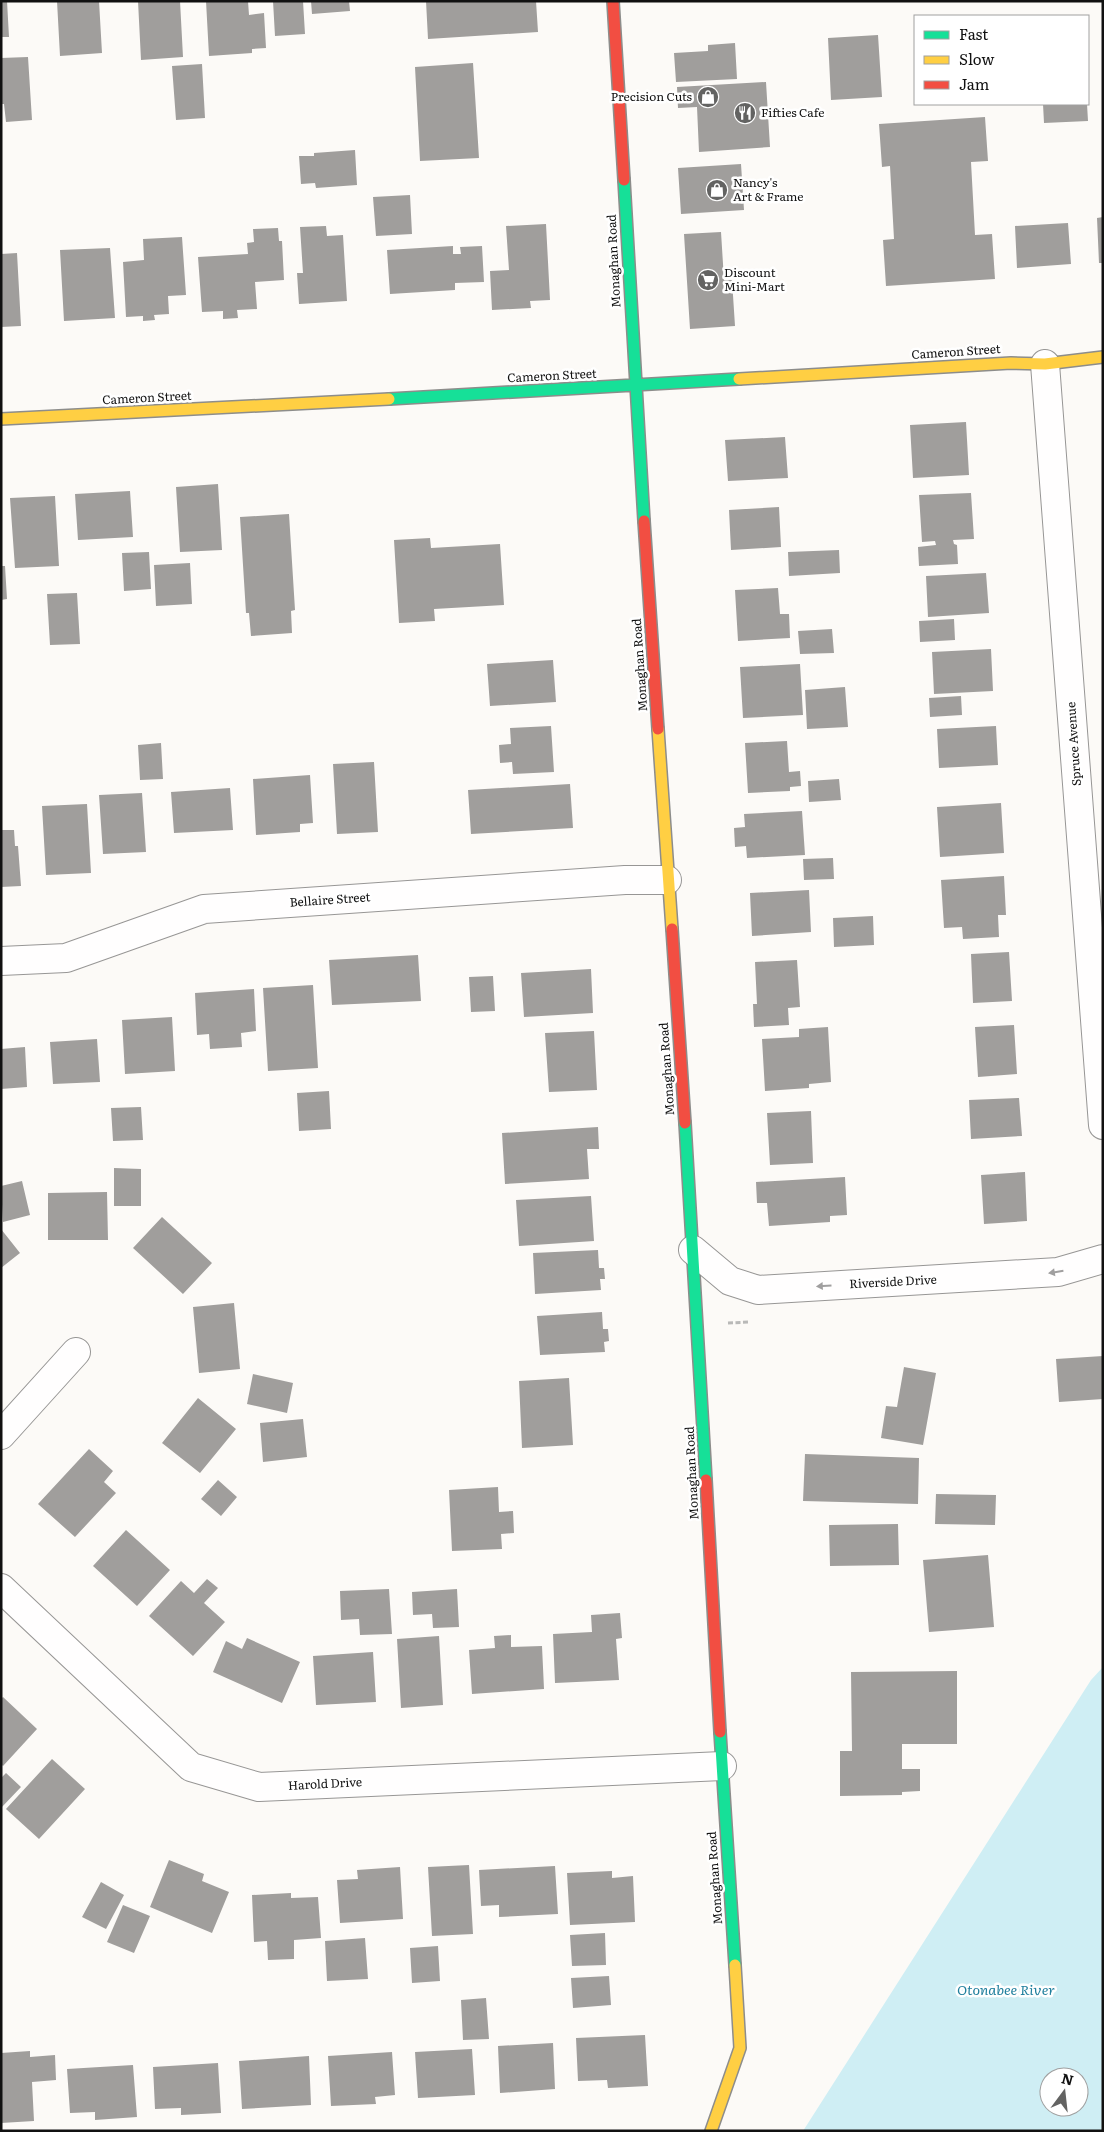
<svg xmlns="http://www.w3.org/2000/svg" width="1104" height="2132" viewBox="0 0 1104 2132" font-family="Literata,serif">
  <rect width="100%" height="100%" fill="#fcfaf7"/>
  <path fill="#cfeef4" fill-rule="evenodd" d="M1103,1667v464h-300l288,-451zM1049,2077h30v30h-30z"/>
  <path fill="#a09e9c" d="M1,1h6l2,36h-8z
    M57,1h42l3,52 -42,3z
    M138,1h42l3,56 -42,3z
    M206,1h42l1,14 15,-2 2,35 -14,1v4l-43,3z
    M273,1h30l2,33 -30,2z
    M311,1h38l1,10 -38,3z
    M426,1h110l2,31 -110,7z
    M878,35l4,62 -51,3 -3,-62z
    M735,43l2,36 -61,3 -2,-29 34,-2v-6z
    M28,57l4,63 -26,2 -2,-18h-3v-46z
    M473,63l6,95 -59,3 -5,-94z
    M202,64l3,54 -29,2 -4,-54z
    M766,82l4,65 -71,5 -2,-45 -19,1 -1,-21z
    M1043,104h44l1,17 -44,2z
    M985,117l3,44 -17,1 4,73 17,-1 3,45 -109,7 -3,-46 11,-1 -4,-73 -8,1 -3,-43z
    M355,150l2,35 -41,3 -1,-5 -14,1 -2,-28h15v-3z
    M741,164l3,46 -63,4 -3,-46z
    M410,195l2,39 -36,2 -3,-39z
    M1103,217v46h-4l-2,-45z
    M1068,223l3,41 -54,4 -2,-42z
    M546,224l4,76 -20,1 1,7 -39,2 -2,-39 19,-1 -3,-44z
    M326,226l1,10 16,-1 4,66 -48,3 -2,-31h6l-3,-46z
    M278,228l1,13h3l2,39 -29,2 2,27 -20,1 1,8 -15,1v-8l-21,1 -4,-55 50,-3 -1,-11 7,-1 -1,-13z
    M721,232l3,48h8l3,46 -45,3 -6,-95z
    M182,237l4,58 -18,1 1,18 -15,1 1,5 -12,1v-5l-17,1 -3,-55 21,-2 -1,-21z
    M453,246v8h8l-1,-7 22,-1 2,36 -29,1v7l-65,4 -3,-44z
    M110,248l5,70 -51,3 -4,-71z
    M17,253l4,73 -20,1v-73z
    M966,422l3,53 -56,3 -3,-53z
    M785,437l3,41 -60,3 -3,-41z
    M218,484l4,66 -42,2 -4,-65z
    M130,491l3,46 -55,3 -3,-46z
    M971,493l3,46 -21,1 1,4 3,1 1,19 -39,2 -1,-19 18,-2 -1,-4 -13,1 -3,-47z
    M55,496l4,70 -44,2 -5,-70z
    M779,507l2,40 -50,3 -2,-40z
    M289,514l6,96 -4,1 1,22 -41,3 -2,-23h-3l-6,-96z
    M430,538l1,10 69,-4 4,61 -70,4 1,12 -36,2 -5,-83z
    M839,550l1,23 -51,3 -1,-24z
    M149,552l2,37 -27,2 -2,-38z
    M190,563l2,41 -36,2 -2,-41z
    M1,566h4l2,33 -6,1z
    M986,573l3,40 -61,4 -2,-41z
    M778,588l2,26h9l1,24 -52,3 -3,-51z
    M77,593l3,51 -30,1 -3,-51z
    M954,619l1,21 -35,2 -1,-21z
    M832,629l2,24 -34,1 -2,-23z
    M991,649l2,42 -59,3 -2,-42z
    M553,660l3,42 -66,4 -3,-42z
    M800,664l3,51 -60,3 -3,-51z
    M845,687l3,40 -41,2 -2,-39z
    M961,696l1,19 -32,2 -1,-19z
    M551,726l3,46 -41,2 -1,-12 -12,1 -1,-18 12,-1 -1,-16z
    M996,726l2,39 -59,3 -2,-39z
    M787,741l2,31 11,-1 1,15 -11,1v4l-42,2 -3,-50z
    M161,743l2,36 -23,1 -2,-35z
    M374,762l4,70 -41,2 -4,-70z
    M310,775l3,48 -13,1v8l-44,3 -3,-56z
    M839,779l2,21 -32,2 -1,-21z
    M570,784l3,44 -102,6 -3,-44z
    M230,788l3,42 -59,3 -3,-41z
    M142,793l4,59 -43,2 -4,-59z
    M1001,803l3,50 -64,4 -3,-50z
    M87,804l4,69 -45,2 -4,-69z
    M802,811l3,44 -58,3 -1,-12 -11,1 -1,-19 11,-1 -1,-13z
    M1,830h13l1,16h3l3,40 -20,1z
    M833,858l1,21 -30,1 -1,-21z
    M1004,876l2,39h-8l1,22 -36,2 -1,-12 -18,1 -3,-48z
    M809,890l2,42 -59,4 -2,-43z
    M873,916l1,29 -40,2 -1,-29z
    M1009,952l3,49 -39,2 -2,-49z
    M418,955l3,46 -89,4 -3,-45z
    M797,960l3,47 -12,1 1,17 -35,2 -1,-23h4l-2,-42z
    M591,969l2,44 -69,4 -3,-44z
    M493,976l2,35 -24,1 -2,-35z
    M313,985l5,83 -50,3 -5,-83z
    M254,989l2,42 -15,2 1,14 -32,2 -1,-15 -12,1 -2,-42z
    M172,1017l3,54 -50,3 -3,-54z
    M1014,1025l3,49 -39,3 -3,-50z
    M828,1027l3,55 -22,2v4l-44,3 -3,-52 37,-2v-8z
    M594,1031l3,59 -48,2 -4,-59z
    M97,1039l3,43 -47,2 -3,-42z
    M25,1047l2,40 -26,2v-40z
    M329,1091l2,38 -32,2 -2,-38z
    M1019,1098l3,38 -51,3 -2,-39z
    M141,1107l2,33 -30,1 -2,-33z
    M811,1111l2,52 -43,2 -3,-52z
    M598,1127l1,22h-12l2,30 -84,5 -3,-51z
    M114,1168l27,1v37h-27z
    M1025,1172l2,49 -43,3 -3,-49z
    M845,1177l2,38 -17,1v6l-61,4 -2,-23h-10l-1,-21z
    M22,1181l8,34 -27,7 -2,-36z
    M107,1192l1,48h-60v-47z
    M591,1196l3,45 -75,5 -3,-46z
    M162,1217l50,46 -29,31 -50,-46z
    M1,1229l19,24 -19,15z
    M598,1250l1,18h5l1,11h-5l1,11 -66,4 -2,-41z
    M234,1303l6,66 -41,4 -6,-66z
    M602,1312l1,17h5l1,12 -5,1 1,10 -65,3 -3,-39z
    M1103,1356v43l-44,3 -3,-43z
    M904,1367l32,6 -13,72 -42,-7 5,-32 11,1z
    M253,1374l40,9 -6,30 -40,-9z
    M569,1378l4,67 -51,3 -3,-67z
    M198,1398l38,31 -36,44 -38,-30z
    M303,1419l4,38 -44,5 -3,-39z
    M89,1449l24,22 -9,11 12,11 -41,44 -37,-33z
    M805,1454l114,4 -1,46 -115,-3z
    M218,1480l19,17 -16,19 -20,-17z
    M498,1487l1,25 14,-1 1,22 -13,1 1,15 -50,2 -3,-61z
    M936,1494l60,1 -1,30 -60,-1z
    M898,1524l1,41 -69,1 -1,-41z
    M126,1530l44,40 -33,36 -44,-40z
    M988,1555l6,72 -65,5 -6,-72z
    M207,1579l11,9 -14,15 21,19 -32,34 -44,-40 32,-35 13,12z
    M389,1589l3,45 -32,1 -1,-16 -18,1 -1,-29z
    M457,1589l2,38 -26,1 -1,-14 -19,1 -1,-23z
    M620,1613l2,25 -6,1 3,41 -64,3 -2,-49 39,-2 -1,-17z
    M511,1635v12l31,-1 2,43 -72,5 -3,-44 26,-2 -1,-12z
    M439,1636l4,69 -42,3 -4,-69z
    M247,1638l53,24 -18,41 -69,-31 13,-31 16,8z
    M373,1652l3,50 -60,3 -3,-49z
    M957,1671v73h-55v25h18v22l-18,1v3l-62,1v-45h12l-1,-79z
    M3,1697l34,32 -34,37 -2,-2v-65z
    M52,1759l33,30 -46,50 -33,-30z
    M6,1773l15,14 -20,21v-30z
    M169,1860l35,14 -2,7 27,11 -17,41 -62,-26z
    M469,1865l4,69 -41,2 -4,-69z
    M555,1866l3,48 -59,3v-12l-18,1 -2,-36z
    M400,1867l3,52 -63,4 -3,-43 21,-1 -1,-9z
    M612,1871v7l21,-2 2,46 -65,3 -3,-52z
    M101,1882l23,13 -18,34 -24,-12z
    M291,1893v5l27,-1 3,41 -27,2v19l-26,1 -1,-19 -13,1 -2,-47z
    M123,1905l27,11 -16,37 -27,-11z
    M605,1933l1,32 -34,1 -2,-31z
    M365,1938l3,41 -41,2 -2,-40z
    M438,1946l2,35 -28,2 -2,-35z
    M609,1976l2,29 -38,3 -2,-30z
    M486,1998l3,41 -26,1 -2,-40z
    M645,2035l3,51 -40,2 -1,-8 -29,1 -2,-43z
    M553,2043l2,46 -55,4 -2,-47z
    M472,2049l3,46 -57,3 -3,-46z
    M30,2051v6l25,-2 1,25 -24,2 2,39 -33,2v-70z
    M392,2052l3,43 -20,2 1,7 -45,2 -3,-50z
    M309,2056l2,49 -69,4 -3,-48z
    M218,2063l3,50 -40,2v-7l-26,1 -2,-42z
    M133,2065l4,52 -42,3v-8l-25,1 -3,-44z"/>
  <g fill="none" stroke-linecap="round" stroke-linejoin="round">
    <g stroke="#979695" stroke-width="30">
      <path id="street" d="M1045,364l58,761
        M1,961l65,-3 138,-49 421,-29h42
        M693,1250l37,31 28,9 300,-18 45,-13
        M1,1435l75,-83
        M1,1588l190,179 68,20 463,-21"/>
    </g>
    <g stroke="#8d8d8b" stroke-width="14">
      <path id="fast" d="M624,180l20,341
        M389,399l350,-20
        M685,1123l21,357
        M720,1732l15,233"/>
    </g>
    <g stroke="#8d8d8b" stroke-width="14">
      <path id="slow" d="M739,379l272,-16 34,1 58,-7
        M1,419l388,-20
        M658,729l14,200
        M711,2131l29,-83 -5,-83"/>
    </g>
    <g stroke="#8d8d8b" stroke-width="14">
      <path id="jam" d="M613,1l11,179
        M644,521l14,208
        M672,929l13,194
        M706,1480l14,252"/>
    </g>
    <path stroke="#b9b9b8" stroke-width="3" stroke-dasharray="5 2.5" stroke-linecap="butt" d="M728,1323l22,-1"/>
    <use href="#street" stroke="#fffefe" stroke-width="28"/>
    <use href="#fast" stroke="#16e098" stroke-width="11"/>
    <use href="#slow" stroke="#ffcf43" stroke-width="11"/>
    <use href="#jam" stroke="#f24e42" stroke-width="11"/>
  </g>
  <defs><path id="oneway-solid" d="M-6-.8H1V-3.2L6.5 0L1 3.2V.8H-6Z" transform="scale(1.25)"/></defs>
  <g fill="#a09f9f">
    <use href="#oneway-solid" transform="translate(1056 1272) rotate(171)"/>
    <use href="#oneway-solid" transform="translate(824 1286) rotate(177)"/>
  </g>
  <defs>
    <g id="shop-disc" transform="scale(1.125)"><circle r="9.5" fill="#636362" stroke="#fff"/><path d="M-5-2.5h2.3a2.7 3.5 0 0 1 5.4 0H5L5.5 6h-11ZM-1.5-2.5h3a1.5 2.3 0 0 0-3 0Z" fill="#fff"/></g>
    <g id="restaurant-disc" transform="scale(1.125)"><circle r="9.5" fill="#636362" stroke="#fff"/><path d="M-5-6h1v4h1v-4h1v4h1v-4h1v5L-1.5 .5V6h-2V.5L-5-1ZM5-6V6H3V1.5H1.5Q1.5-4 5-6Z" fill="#fff"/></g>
    <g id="supermarket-disc" transform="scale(1.125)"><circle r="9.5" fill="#636362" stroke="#fff"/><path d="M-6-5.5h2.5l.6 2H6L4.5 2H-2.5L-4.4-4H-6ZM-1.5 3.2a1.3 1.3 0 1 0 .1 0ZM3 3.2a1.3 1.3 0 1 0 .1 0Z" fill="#fff"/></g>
  </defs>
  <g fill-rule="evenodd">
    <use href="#shop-disc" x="708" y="97"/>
    <use href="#restaurant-disc" x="745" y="113"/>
    <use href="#shop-disc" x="717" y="190"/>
    <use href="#supermarket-disc" x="708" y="280"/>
  </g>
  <g text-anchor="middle" stroke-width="5" stroke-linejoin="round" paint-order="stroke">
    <g font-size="12" fill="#111" stroke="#fff" text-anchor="start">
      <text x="692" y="101" text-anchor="end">Precision Cuts</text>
      <text x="761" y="117">Fifties Cafe</text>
      <text x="733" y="187">Nancy's<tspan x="733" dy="14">Art &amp; Frame</tspan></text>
      <text x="724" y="277">Discount<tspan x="724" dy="14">Mini-Mart</tspan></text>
    </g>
    <g font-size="12" fill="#111" stroke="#fff">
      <text transform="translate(614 261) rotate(-93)" y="4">Monaghan Road</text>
      <text transform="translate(956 352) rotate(-4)" y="4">Cameron Street</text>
      <text transform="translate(552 376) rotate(-3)" y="4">Cameron Street</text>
      <text transform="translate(147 398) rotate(-3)" y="4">Cameron Street</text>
      <text transform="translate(640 665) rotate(-94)" y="4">Monaghan Road</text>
      <text transform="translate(1074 744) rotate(-94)" y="4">Spruce Avenue</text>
      <text transform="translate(330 900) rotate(-4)" y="4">Bellaire Street</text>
      <text transform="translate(667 1069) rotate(-94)" y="4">Monaghan Road</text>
      <text transform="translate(893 1282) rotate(-3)" y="4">Riverside Drive</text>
      <text transform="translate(692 1473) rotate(-93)" y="4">Monaghan Road</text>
      <text transform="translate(325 1784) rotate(-3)" y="4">Harold Drive</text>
      <text transform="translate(715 1878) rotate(-94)" y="4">Monaghan Road</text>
    </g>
    <g font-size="14" font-style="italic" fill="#1f7f9d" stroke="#fff">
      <text x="1006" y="1995">Otonabee River</text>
    </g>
  </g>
  <rect width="1104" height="2132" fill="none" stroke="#111111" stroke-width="5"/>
  <rect x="914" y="15" width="175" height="90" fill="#ffffff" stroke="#a0a0a0"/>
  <rect x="924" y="31" width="25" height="8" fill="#16e098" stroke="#a0a0a0"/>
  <text x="959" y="40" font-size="15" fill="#111111">Fast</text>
  <rect x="924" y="56" width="25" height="8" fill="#ffcf43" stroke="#a0a0a0"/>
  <text x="959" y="65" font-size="15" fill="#111111">Slow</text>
  <rect x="924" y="81" width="25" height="8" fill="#f24e42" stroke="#a0a0a0"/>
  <text x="959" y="90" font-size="15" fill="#111111">Jam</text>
  <g transform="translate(1064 2092) rotate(15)"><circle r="24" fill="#ffffff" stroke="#a0a0a0"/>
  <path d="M0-4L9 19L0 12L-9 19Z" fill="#636362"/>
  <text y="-8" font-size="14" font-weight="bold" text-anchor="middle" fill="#111111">N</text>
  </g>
</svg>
